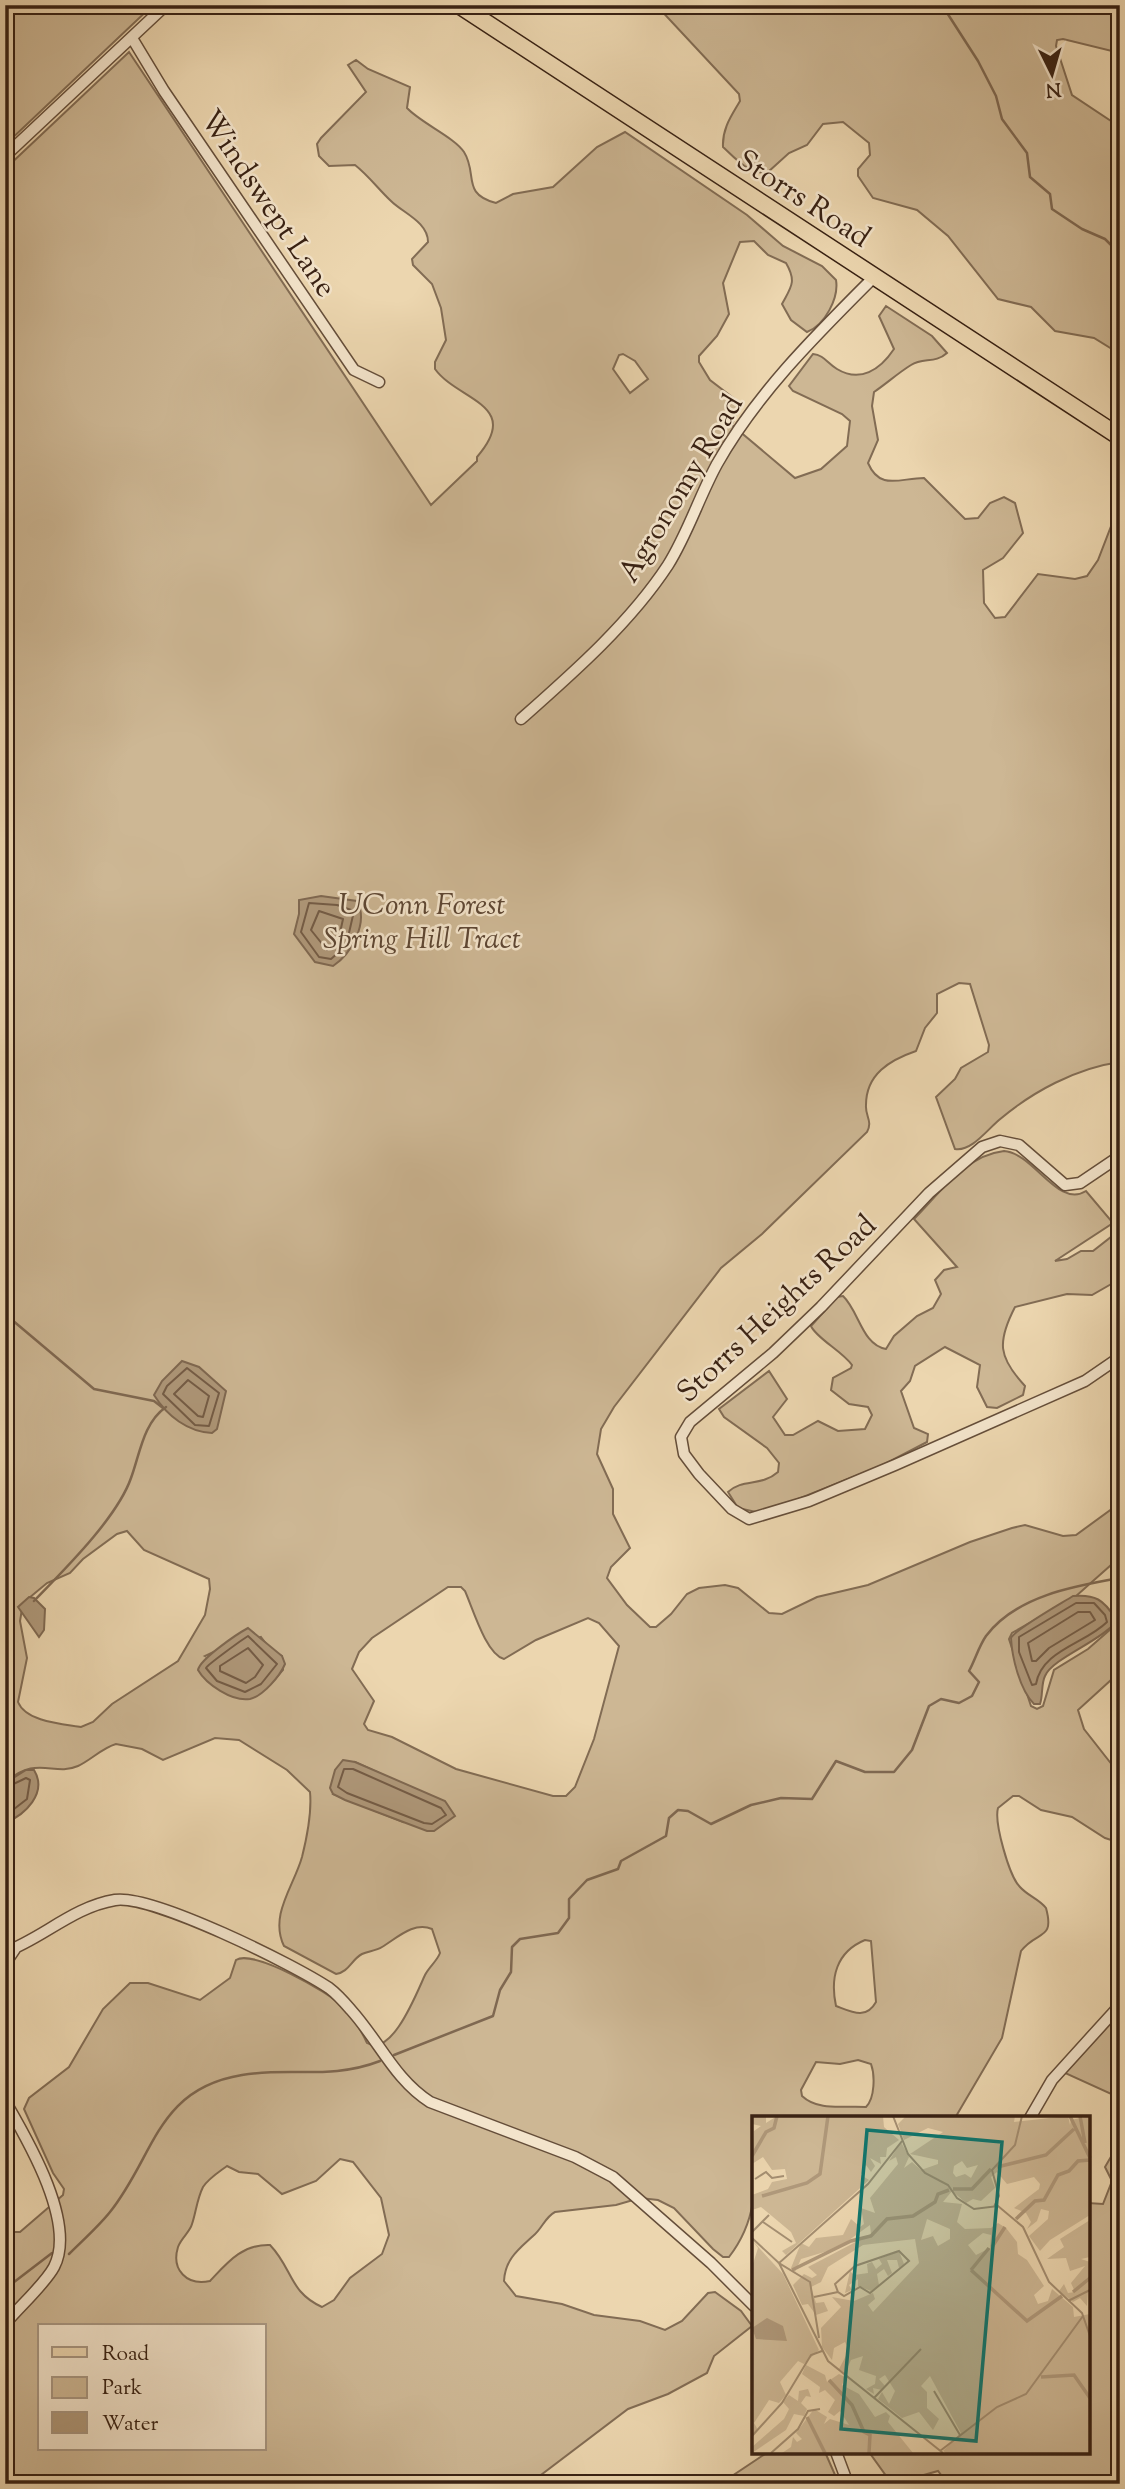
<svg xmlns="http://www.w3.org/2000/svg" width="1125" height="2489" viewBox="0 0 1125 2489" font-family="'Sorts Mill Goudy',serif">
  <rect width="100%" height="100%" fill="#ecd6af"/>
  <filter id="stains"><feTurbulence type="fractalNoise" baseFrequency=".00286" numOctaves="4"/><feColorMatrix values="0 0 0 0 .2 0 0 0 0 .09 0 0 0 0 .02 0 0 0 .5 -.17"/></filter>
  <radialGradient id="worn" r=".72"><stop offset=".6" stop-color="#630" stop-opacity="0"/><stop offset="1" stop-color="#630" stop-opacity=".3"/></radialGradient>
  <path fill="#cdb794" stroke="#826c54" stroke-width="2" fill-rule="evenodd" d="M5,5h148l-148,140z
    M656,5h464v48l-57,-14 -6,1 -1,6 16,49 48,32v227l-26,-16 -39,-7 -24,-24 -33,-8 -50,-63 -31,-26 -44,-12 -15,-22v-7l12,-14 -1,-12 -26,-21 -20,2 -16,21 -18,8 -21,19c-18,4 -33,-14 -45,-25 -1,-19 9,-32 17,-46l-1,-7z
    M129,52l302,453 46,-44v-4c46,-53 -19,-56 -42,-88v-7l11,-22 -5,-32 -9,-24 -19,-19 -1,-6 16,-17c0,-20 -25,-29 -37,-41 -12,-11 -22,-25 -36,-36l-26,1 -10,-10 -2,-12 4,-6 45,-46 -18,-27 8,-5 12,9 42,18 -3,21c14,15 47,29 57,44 14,22 -3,42 32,51l17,-9 40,-7 44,-40 28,-15 122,83 36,31 39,20 14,14c3,18 -11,45 -29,52l-16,-12 -9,-16c9,-17 15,-22 4,-41l-18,-8 -14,-14 -14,1 -17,41 6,31 -12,22 -18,20v6l11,18 30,23 -8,22 63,53 26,-9 26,-23 3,-25 -8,-7 -49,-23 -4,-5 24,-32c11,1 14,9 24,15 23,14 43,1 57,-20l-15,-33 7,-10 46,30 15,17c-12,11 -24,4 -36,12 -13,8 -25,19 -37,27l-2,14 6,34 -10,23c12,28 32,15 56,15l41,41 13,-1 12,-15 14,-6 11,6 8,30 -20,25 -20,12 1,33 11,15 10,-1 33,-43 37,5 12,-3 11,-16 22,-57v140c-11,14 -13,30 0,43v376c-44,6 -88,30 -121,58 -12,10 -28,32 -44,29l-19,-52 19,-18 6,-11 27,-16 1,-7 -19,-61 -11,-1 -22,11v19l-12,15 -9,23c-26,9 -50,23 -50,54 -1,11 7,16 1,27l-105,102 -41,34 -107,139 -13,22 -4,25 16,35v25l17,34 -19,19 -4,11 20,27 23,22h6l15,-13 16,-20 12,-6 26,-3 13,3 31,25 13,1 35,-17 51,-12 102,-43 42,-14 13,-3 38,11 13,-1 44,-32v54l-45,40 -63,36 -3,6 22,67 6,3 6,-3 11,-36 34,-21 32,-28v57l-9,2 -33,30 6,19 36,46v61l-9,4 -6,-2 -33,-21 -31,-7 -22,-14h-6l-15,12c-4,14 11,68 22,79 8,9 19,12 26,21 9,33 -9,22 -25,43l-19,87 -47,80h-201c0,53 9,95 -25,139h-6l-10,-8 -39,-41 -16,-8 -18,-2 -24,7 -61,7c-10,5 -13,17 -22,24 -14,13 -28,23 -29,45l12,15 46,8 32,11 46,6 25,9 17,-9 26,-28 7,-1 26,19 11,15 -38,30 -7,17 -39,21 -40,15 -99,75h-524v-255l3,3h12l43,-37 1,-6 -11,-16 -29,-64 5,-11 40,-31 34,-58 27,-26h18l52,17 30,-22 6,-18c17,-11 93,32 107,47 10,10 18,23 24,36 25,15 50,-51 58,-68 4,-8 12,-14 15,-22l-8,-24c-18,-8 -35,9 -50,18 -6,4 -14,4 -20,7 -11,6 -13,18 -26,20l-52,-28c-15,-31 10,-60 18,-89 5,-20 10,-44 8,-65l-23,-22 -48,-30 -24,-2 -52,22 -21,-11 -26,-5c-14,4 -25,16 -38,22 -25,11 -41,-12 -73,17v-1614zM623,354l12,7 13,18 -18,14 -17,-24 6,-14zM127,1531l17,19 65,29 1,10 -5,26 -27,46 -66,43 -19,18 -12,5c-18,-3 -55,-5 -63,-25l9,-44 -7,-37 3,-18 24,-20 23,-10 13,-14 34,-25zM448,1587h13l4,4c8,18 21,63 39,68l32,-19 52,-22 11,5 20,23 -25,93 -19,48 -9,9h-13l-97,-27 -64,-32 -24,-7 -4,-6 10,-23 -22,-32 7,-17 13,-14zM261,1637l9,12 12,7 1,14 -16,18 -62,-32 21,-10zM355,1762l61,28 -13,32 -70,-28zM865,1940l6,1 5,61c-10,18 -24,10 -40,4 -6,-28 0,-54 29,-66zM858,2060l13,4c4,11 4,34 -5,43 -21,-2 -47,5 -64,-11l-1,-6 15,-28 24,2zM340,2159l13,3 28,36 8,37 -7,19 -32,24 -16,22 -12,7c-33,-15 -29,-38 -52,-62 -28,-1 -43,18 -60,36 -23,5 -39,-11 -32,-34 3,-9 12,-15 14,-23 4,-12 5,-25 11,-37 6,-9 16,-15 24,-21l12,6 19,2 24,20 34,-13zM40,2326h224v123h-224z
    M1004,1151c30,2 54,58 82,40l27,32 -58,38 12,-2 14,-8h12l18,-14 9,-3v45l-28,16 -25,-1 -52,13c-18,35 -17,50 10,79l-2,9 -26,13 -10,-1 -10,-20 3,-22 -35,-18 -30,19 -5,15 -9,10 13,37 14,6 -1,8 -46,24 -108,43 -17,3 -18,-4 -10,-16c15,-14 33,-5 50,-20l1,-9 -12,-15 -43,-31 -5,-8 50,-38 18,28 -14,18 12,18h8l25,-14 20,10 27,-2 7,-14 -4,-8 -19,-3 -18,-14 2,-12 18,-10 1,-3c-10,-14 -36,-27 -41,-39l26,-29 6,-1c16,15 19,49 43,53l8,-13 23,-20 16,-8 8,-14 -6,-14 9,-10 13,-3 -43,-48c26,-26 52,-64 90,-68z
    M1120,2013v85l-55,-25z
    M1120,2139v345h-172l-10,-13 -46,13 -23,-32h219v-249l15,1 9,-23 -7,-14 7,-12 1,-9z
    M768,2452h57l14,32h-119z"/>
  <path fill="#af987a" stroke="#7f6851" stroke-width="2" d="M321,896l36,5c12,22 -6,53 -24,65l-18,-4 -21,-28 5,-20v-14z
    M182,1361l17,6 27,24 -9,38 -5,4c-24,-1 -45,-17 -58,-38l8,-14z
    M1073,1596c22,-2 31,4 42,22l-2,7c-15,17 -61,34 -68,51 -4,8 -2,20 -5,28h-6c-14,-14 -22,-46 -23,-66 3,-8 51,-35 62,-42z
    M29,1597l5,1 11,11 -1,21 -5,7 -21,-30z
    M248,1628l34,28 3,8c-5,12 -22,32 -35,35 -18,3 -44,-15 -52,-29 2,-11 39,-36 50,-42z
    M343,1760l12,2 90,39 10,15 -21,15h-7l-82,-31 -12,-6 -3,-6 5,-18z
    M26,1770h8c14,23 -9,45 -29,53v-40z"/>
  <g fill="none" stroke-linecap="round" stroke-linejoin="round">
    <path stroke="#745c46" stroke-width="2" d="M309,903l28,2 17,6 -8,35 -15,13 -12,-2 -18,-25z
      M319,911l24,8 -5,23 -11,8 -16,-20z
      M187,1368l32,25 -10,33 -14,-1 -32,-31 4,-8z
      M188,1380l21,16 -6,21 -5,-1 -24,-22z
      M1076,1603h18l11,12 2,7c-22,22 -65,28 -71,62l-4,1 -13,-33v-15z
      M1078,1612h12l5,8 -46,28 -13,13h-4l-4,-18z
      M248,1636l29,28 -16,20 -16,8 -28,-11 -11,-13c1,-3 37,-29 42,-32z
      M248,1648l15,17 -8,12 -9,6 -26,-12v-5z
      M344,1769h9l88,39 5,7 -14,9 -8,-1 -77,-30 -9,-6z
      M5,1788l21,-10 4,2 -3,19 -22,17"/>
    <path stroke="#7f6851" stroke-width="2.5" d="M942,5l36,56 18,35 6,23 25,34 3,24 20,17 2,15 30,20 23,10 15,15
      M5,1314l89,75 60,12 9,7
      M34,1601c30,-31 83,-83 97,-123 9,-24 12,-55 35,-71
      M5,1615l5,-2
      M394,2055l99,-39 7,-26 11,-18 1,-25 8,-8 38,-6 11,-15v-19l18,-19 31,-11 3,-8 45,-25 3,-18 9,-8 10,1 23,13 40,-19 30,-7 31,1 24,-38 29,11h29l18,-22 17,-44 12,-7 18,4 13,-7 7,-14 -10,-11c6,-11 10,-25 17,-35 30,-40 88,-50 134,-58
      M69,2254c13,-13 29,-27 41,-42 45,-56 46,-123 132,-137 47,-8 89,5 138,-14
      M5,2289l47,-36"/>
    <g stroke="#654e3a" stroke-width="13">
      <path id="minor" d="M132,38l32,53 190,279 25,12
        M5,156l161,-151
        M521,719c52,-46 109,-96 147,-154 20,-32 31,-68 49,-101 40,-71 100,-130 157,-187
        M1120,1156l-40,27 -15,2 -46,-40 -19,-4 -18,6 -53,46 -108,114 -48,46 -83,69 -9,15 3,17 15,20 33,35 17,10 60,-18 86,-36 190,-84 35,-24
        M5,1952c38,-14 68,-45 110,-52 37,-6 180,65 214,88 8,6 16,15 22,22 28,31 44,70 79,92l145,55 38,20 98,86 43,43
        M5,1964l10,-15
        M5,2101c22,38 72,122 49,166 -9,17 -36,41 -49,57
        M1030,2118l22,-38 68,-75
        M836,2452l12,32"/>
    </g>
    <g stroke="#382113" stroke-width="19">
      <path id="primary" d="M459,5l661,432"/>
    </g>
    <use href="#minor" stroke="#f3e4cb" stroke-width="10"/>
    <use href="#primary" stroke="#ecd6af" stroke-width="16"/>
  </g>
  <g text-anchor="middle" stroke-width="5" stroke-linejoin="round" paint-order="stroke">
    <g font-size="30" fill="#382113" stroke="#f3e4cb">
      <text transform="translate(804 198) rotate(33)" y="10">Storrs Road</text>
      <text transform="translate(269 203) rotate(56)" y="10">Windswept Lane</text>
      <text transform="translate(680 488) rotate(-59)" y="10">Agronomy Road</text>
      <text transform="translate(776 1308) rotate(-43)" y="10">Storrs Heights Road</text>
    </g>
    <g font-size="30" font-style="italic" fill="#5d4633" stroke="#f3e4cb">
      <text x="422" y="914">UConn Forest<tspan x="422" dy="34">Spring Hill Tract</tspan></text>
    </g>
  </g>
  <g transform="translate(752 2116)">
    <rect width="338" height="338" fill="#ecd6af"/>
    <path d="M0,0h14v7l11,-7h106l1,11 15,13 -12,8 -1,9h-6l1,7 -11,-6 5,8 -4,6 -5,-7 -5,10 8,5 -83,75 -4,-4 14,-8 -5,-11 -30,-25 -9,3v-15l16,-6 4,-7 15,-3 -2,-10 -13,1 -9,-13 -11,7 2,-33 7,-5 -9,-2zM154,0h109l-1,6 54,-6 2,9 1,-5 19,-4v99l-40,25 -10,11 -11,-15 19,-17 1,-8 -8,-2 -4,12 -10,8 4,-7 -5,-9 -12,-5 25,-19 1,-5 -6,-7 -27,7 -10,-12 -6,5 4,11 -14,13 -8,-2 -7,4 -14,-12 -9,11 19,2 -5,18 8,7 26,-1 7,-5 8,5 11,14 1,12 9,6 17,26 -10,9 4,9 10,-3 4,-12 21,18 1,10 16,-3v139h-144l-3,-2 18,-18 -31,-57 -9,10 6,6v16l12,11 -6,11 -14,-18 -17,6 -24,-19 4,-7 7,12 6,-13 -10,-16 -6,4 6,7 -3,4 -9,-2 1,6 -8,-5 9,-5 1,-8 -17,-6 4,-14 -12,4 -6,13 -6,-4 10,-19 -4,-8 -11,6 -2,12 -10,-13 -1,-19 20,-21 -9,-10 22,4 19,-8 2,6 -7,6 5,7 46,-49 -4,-24 -52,6 -35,22 -7,15 -10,5 5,16 8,-1 4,9 -12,4 -8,-11 -6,1 -9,-20 11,-11 8,4 5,-3 -9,-8 63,-33 -1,-9 -32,23 -37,11 -6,13 -4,-4 10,-25 8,4 7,-9 27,-3 8,-16 9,8 4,-3 -3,-16 14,5 -5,-15 28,-34 -2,-7 -7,4 12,-19 8,15 -5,11 8,-6 9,8 17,-6v-4l-28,-6 33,-22 -15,-4 -24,12 -6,-16zM210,45l5,7 11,-3 -7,13 -6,-4 -9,3 -3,-4 1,-7zM175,103l23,10v10l-12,7 -5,-10 -12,4zM231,117l8,2 -1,13 -14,7 -8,-10zM338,104v37l-9,2 9,3 -3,44 -7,-8 -7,4 -14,-11 5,-7 4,9 7,-1 -4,-9 14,-17 -15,5 -4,-13 -19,1 17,-12 -4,-8zM0,124l31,34 36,76 -15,14 -6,-3 -18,21 6,13 -7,8 -10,-3 -15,23 4,7 -6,4v-167l6,-19zM147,135l5,13 -5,4 -2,-8h-10l5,13 -4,3 -4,-7 -7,5 2,11 -8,6 -13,-5v-7l-9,6 3,5 -7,3 5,-22 4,4 14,-2 -1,-9 5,-2 4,7 6,-5 -3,-5zM54,249l19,10 2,7 12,-8 6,3 -3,8 17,9 16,23 11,-5 4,4 -2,6 25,31h-131l9,-6 2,-10 4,5 5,-3 -6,-6 18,-24 13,8 -3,7 6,-5 19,6 -9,-14 -6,5 -6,-4 7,-12 -10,-10 -6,3 1,-6 -18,-13zM56,273l3,8 -5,-1 -5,7 6,6 -3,7 -10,-2 -8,16 -34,23v-6l32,-28 5,-10 -6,-7 6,-7 9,6 1,-10z" fill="#cdb794" fill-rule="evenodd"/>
    <path d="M15,202l16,8 4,15 -31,-2 -4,-11z" fill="#af987a"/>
    <path fill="none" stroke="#af987a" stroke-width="3.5" d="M318,0l20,42M328,0l5,27M0,40l14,-24 8,-4 3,-12M245,51l49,-12 28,-26M201,73h19l19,-20M10,80l45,-13 13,-9 8,-58M264,103l19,-18 9,-1 14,-25 11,-4 9,-10 12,-1M240,131l13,-20M40,154l59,-29 20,-5 16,-17 26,-3 22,-14 3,-8 11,-4M219,154l56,51 35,-25M219,154l18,-22M321,176l17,-14M289,261l33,-2 16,23M77,264l23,25 12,27 6,3 -1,18M55,301l18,36"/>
    <path fill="none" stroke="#a48e71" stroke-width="2" d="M141,0l15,38 17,19 23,12 9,13 17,11 24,-3 25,21 26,55 33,31 8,23M3,63l11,-7 6,6 12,-2M242,91l5,-11 -7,-26 23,-25 7,-29M11,106l29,20M0,116l17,-17M0,122l27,25 49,98 115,92M147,135l10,10 -39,32 -10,-6 -16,9 -6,-4 -3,-8 20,-18zM62,181l24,-5M316,185l22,-11M67,222l-9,-56 -31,-19 89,-79 34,-43M182,275l26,44M122,282l47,-49M0,320l30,-33 29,-48 11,-4M188,335l57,-44 29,-13 57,-78M19,337l27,-24 10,-18 12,-2"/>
    <path fill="#0f766e" fill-opacity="0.15" stroke="#0f766e" stroke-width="3.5" d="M115,14l135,12 -26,299 -135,-12z"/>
    <rect width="338" height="338" fill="none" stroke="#382113" stroke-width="3.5"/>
  </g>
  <rect width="1125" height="2489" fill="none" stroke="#ecd6af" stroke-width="28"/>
  <rect x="7" y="7" width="1111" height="2475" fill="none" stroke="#382113" stroke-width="3.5"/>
  <rect x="14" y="14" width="1097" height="2461" fill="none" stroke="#382113" stroke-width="2"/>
  <rect x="38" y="2324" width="228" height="126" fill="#f3e4cb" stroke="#a89681" stroke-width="2"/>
  <rect x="52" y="2347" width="35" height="10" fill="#ecd6af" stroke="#a89681" stroke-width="2"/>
  <text x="102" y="2360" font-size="21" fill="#382113">Road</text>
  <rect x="52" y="2377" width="35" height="21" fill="#cdb794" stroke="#a89681" stroke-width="2"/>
  <text x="102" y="2394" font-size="21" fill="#382113">Park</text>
  <rect x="52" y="2412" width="35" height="21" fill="#af987a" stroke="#a89681" stroke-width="2"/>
  <text x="102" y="2430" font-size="21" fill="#382113">Water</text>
  <g transform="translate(1052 74) rotate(175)" stroke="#f3e4cb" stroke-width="5" paint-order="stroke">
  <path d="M0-5L12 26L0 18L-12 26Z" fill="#382113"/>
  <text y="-10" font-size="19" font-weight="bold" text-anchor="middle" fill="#382113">N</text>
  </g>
  <rect width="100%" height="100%" filter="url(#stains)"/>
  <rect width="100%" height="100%" fill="url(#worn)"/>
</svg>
